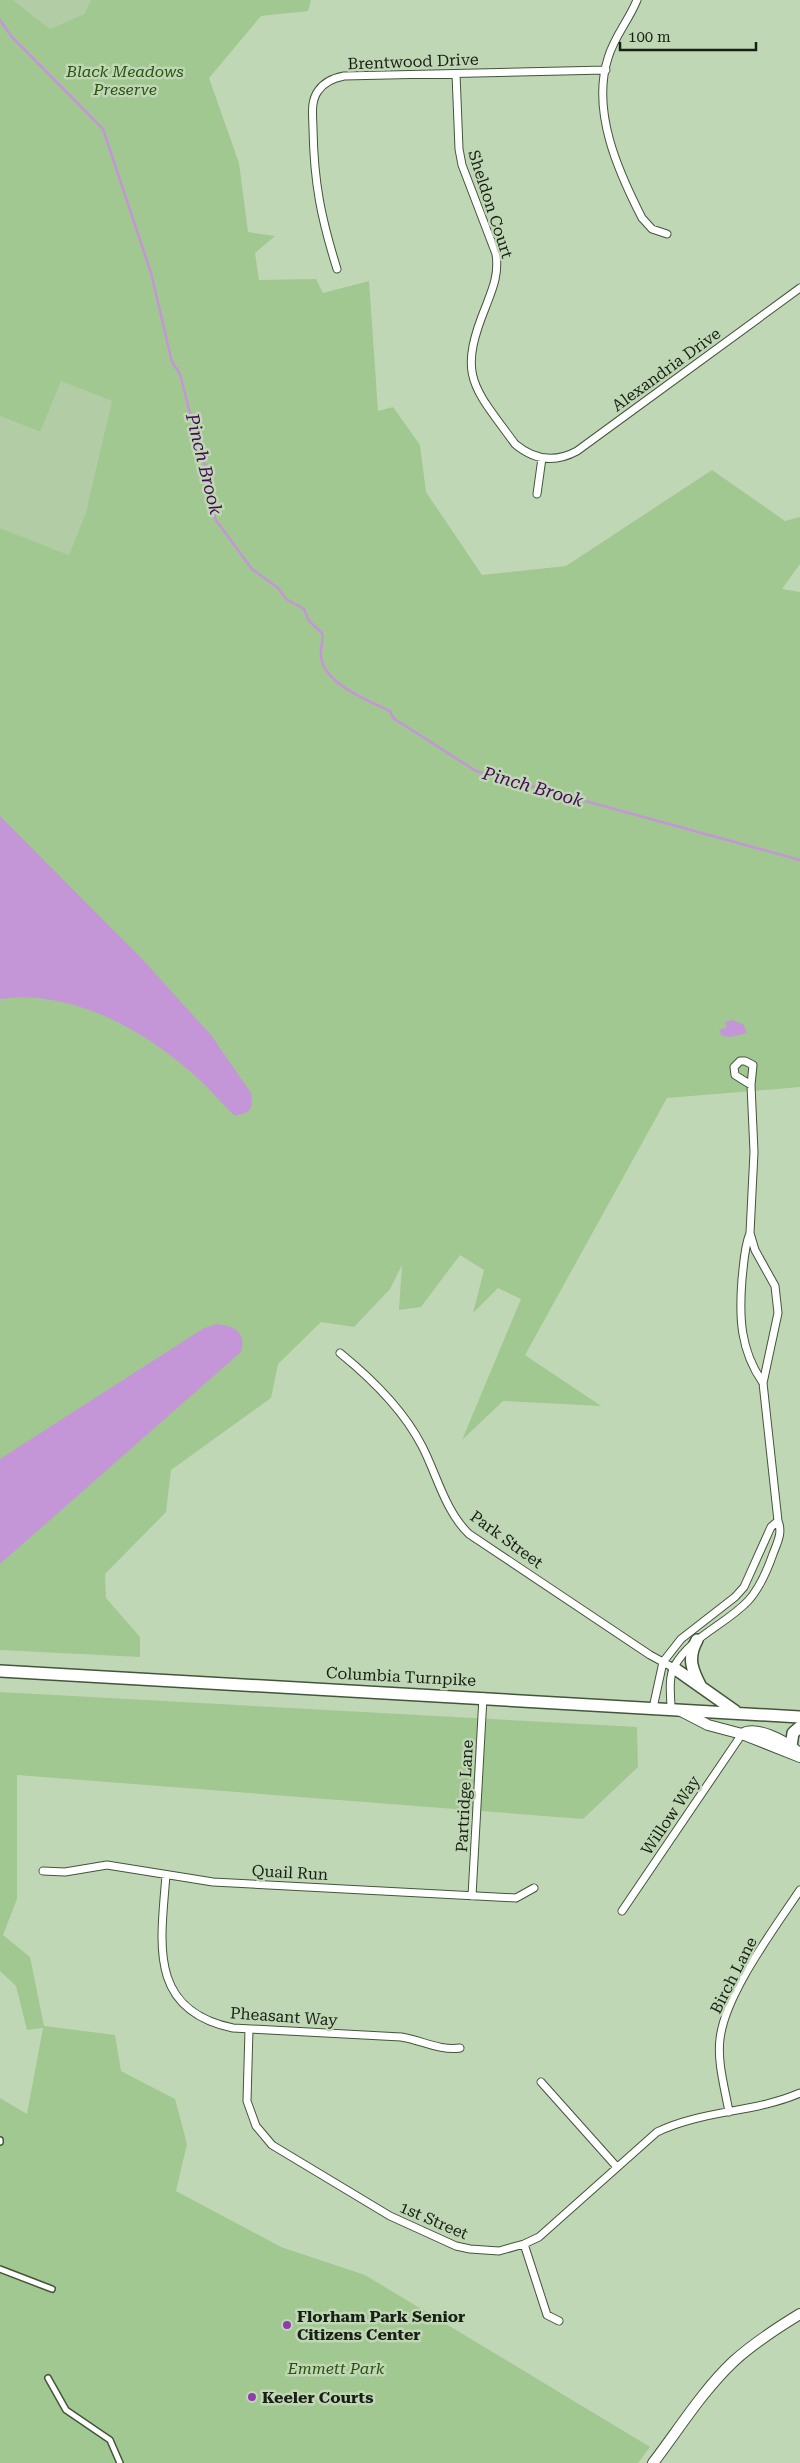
<svg xmlns="http://www.w3.org/2000/svg" width="800" height="2463" viewBox="0 0 800 2463" font-family="'Roboto Serif',serif">
  <rect width="100%" height="100%" fill="#c0d7b6"/>
  <path fill="#b2cda6" d="M13,0h78l-7,14 -34,15z
    M61,381l52,19 -27,112 -17,43 -69,-27v-112l39,16z"/>
  <path fill="#a1c890" d="M0,0h13l37,29 34,-15 7,-14h220l-3,11 -47,5 -52,62 30,85 9,69 27,4 -20,17 4,27 57,-1 7,14 46,-12 9,130 15,-4 27,38 6,47 56,83 84,-9 146,-96 73,51 15,-4v47l-18,25 18,3v495l-133,11 -142,257 76,51 -98,-5 -41,39 59,-141 -23,-11 -25,25 11,-43 -24,-15 -39,52 -22,3 3,-45 -12,24 -36,38 -33,-5 -43,42 -7,34 -100,72 -5,42 -61,62 1,24 34,39v20l-140,-7v-1122l69,27 17,-43 26,-111 -51,-20 -21,51 -40,-16z
    M0,1692l637,35 1,40 -55,52 -566,-44v124l-14,36 27,22 14,69 71,9 6,36 54,28 12,45 -11,47 105,56 84,28 285,172 -12,16h-638v-365l27,16 16,-86 -16,2 -11,-44 -16,-15z"/>
  <path fill="#c596d7" d="M0,816l144,145 67,74 40,58 1,13 -4,6 -13,4c-10,-9 -19,-20 -29,-30 -53,-51 -130,-98 -206,-87z
    M732,1020l11,4 4,9 -17,4 -8,-1 -3,-6 8,-3 -2,-5z
    M217,1324c17,2 30,8 24,28l-241,212v-105l204,-131z"/>
  <g fill="none" stroke-linecap="round" stroke-linejoin="round">
    <path stroke="#c596d7" stroke-width="2.5" d="M0,20l11,16 92,93 48,144 21,89 8,12 18,71 12,33 5,41 37,50 26,19 8,11 18,10 5,12 13,12c2,8 -2,15 -1,24 3,27 48,44 69,54l3,7 83,53 324,89"/>
    <g stroke="#42563a" stroke-width="8">
      <path id="pedestrian" d="M0,2140v2
        M0,2269l52,20
        M48,2378l18,32 44,30 10,23"/>
    </g>
    <g stroke="#42563a" stroke-width="9">
      <path id="minor" d="M637,0c-8,20 -23,37 -29,58 -17,53 10,113 34,160l10,11 15,5
        M456,74l3,75 3,16 34,89c3,20 -3,34 -10,52 -29,71 -13,80 29,138 19,16 40,19 62,7l223,-163
        M337,269c-16,-51 -23,-86 -24,-140 0,-12 -3,-27 5,-38 6,-9 15,-13 26,-15l262,-6
        M537,494l5,-36
        M751,1085l-16,-10 -1,-8 6,-6h5l8,4 -2,20 3,67 -4,81 5,17 20,36 3,27 -15,70
        M340,1353c32,26 63,56 82,93 15,29 23,65 47,88l181,121 24,13
        M653,1708l10,-46 18,-23 54,-42 9,-10 27,-60 7,-6
        M671,1709c0,-13 -3,-30 3,-42 16,-30 51,-42 74,-66 12,-13 19,-30 25,-47 4,-11 10,-21 5,-33l-15,-138c-23,-33 -24,-66 -21,-104 2,-17 2,-31 8,-46
        M43,1871l22,1 42,-7 106,17 303,16 18,-10
        M166,1875c-5,67 -19,135 67,153l168,9c20,3 39,14 59,11
        M472,1896l11,-199
        M622,1911l120,-177
        M249,2029l-2,72 9,25 16,19 118,71 66,30 14,3 29,2 25,-7 15,-7 118,-105c45,-22 97,-19 143,-39
        M541,2082l75,84
        M729,2112c-4,-23 -12,-50 -9,-73 5,-45 54,-110 80,-149
        M524,2244l23,71 12,6"/>
    </g>
    <g stroke="#42563a" stroke-width="12">
      <path id="secondary" d="M681,1711l27,14 34,9 58,23
        M742,1734c14,-9 43,7 55,17
        M653,2463c26,-34 50,-73 81,-102 20,-18 43,-33 66,-47"/>
    </g>
    <g stroke="#42563a" stroke-width="14">
      <path id="primary" d="M697,1640c-10,18 -5,30 4,47
        M674,1668l61,43
        M0,1671l800,46
        M791,1746l2,-13 7,-6"/>
    </g>
    <use href="#pedestrian" stroke="#fff" stroke-width="5"/>
    <use href="#minor" stroke="#fff" stroke-width="7"/>
    <use href="#secondary" stroke="#fff" stroke-width="10"/>
    <use href="#primary" stroke="#fff" stroke-width="11"/>
  </g>
  <g fill="#8f3dac" stroke="#c0d7b6" stroke-width="2">
    <circle cx="287" cy="2325" r="5"/>
    <circle cx="252" cy="2397" r="5"/>
  </g>
  <g text-anchor="middle" stroke-width="5" stroke-linejoin="round" paint-order="stroke">
    <g font-size="16" fill="#182014" stroke="#c0d7b6">
      <text transform="translate(413 61) rotate(-2)" y="6">Brentwood Drive</text>
      <text transform="translate(491 204) rotate(72)" y="6">Sheldon Court</text>
      <text transform="translate(666 369) rotate(-36)" y="6">Alexandria Drive</text>
      <text transform="translate(507 1539) rotate(36)" y="6">Park Street</text>
      <text transform="translate(401 1676) rotate(3)" y="6">Columbia Turnpike</text>
      <text transform="translate(464 1796) rotate(-87)" y="6">Partridge Lane</text>
      <text transform="translate(670 1815) rotate(-56)" y="6">Willow Way</text>
      <text transform="translate(290 1872) rotate(3)" y="6">Quail Run</text>
      <text transform="translate(733 1975) rotate(-63)" y="6">Birch Lane</text>
      <text transform="translate(284 2016) rotate(4)" y="6">Pheasant Way</text>
      <text transform="translate(434 2220) rotate(23)" y="6">1st Street</text>
    </g>
    <g font-size="16" font-style="italic" fill="#29530e" stroke="#c0d7b6">
      <text x="125" y="77">Black Meadows<tspan x="125" dy="18">Preserve</tspan></text>
      <text x="336" y="2374">Emmett Park</text>
    </g>
    <g font-size="16" font-weight="bold" fill="#182014" stroke="#c0d7b6" text-anchor="start">
      <text x="297" y="2322">Florham Park Senior<tspan x="297" dy="18">Citizens Center</tspan></text>
      <text x="262" y="2403">Keeler Courts</text>
    </g>
    <g font-size="18" font-style="italic" fill="#460858" stroke="#c0d7b6">
      <text transform="translate(204 464) rotate(76)" y="6">Pinch Brook</text>
      <text transform="translate(533 787) rotate(16)" y="6">Pinch Brook</text>
    </g>
  </g>
  <path d="M620 42v8h136v-8" fill="none" stroke="#182014" stroke-width="2.5"/>
  <text x="628" y="42" font-size="15" fill="#182014" stroke="#c0d7b6" stroke-width="4" paint-order="stroke">100 m</text>
</svg>
